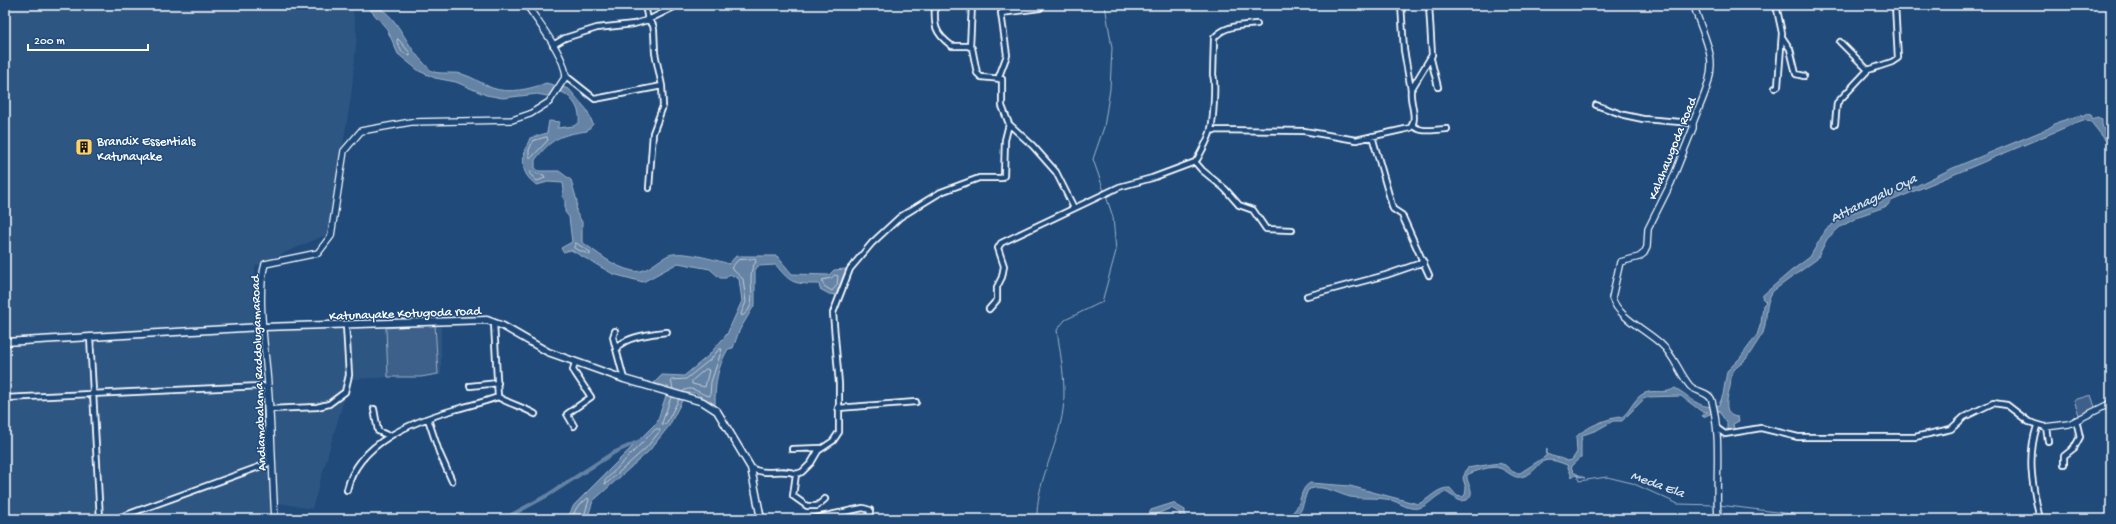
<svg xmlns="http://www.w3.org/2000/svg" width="2116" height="524" viewBox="0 0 2116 524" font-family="'Gochi Hand',sans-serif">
  <rect width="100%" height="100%" fill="#1f4a7a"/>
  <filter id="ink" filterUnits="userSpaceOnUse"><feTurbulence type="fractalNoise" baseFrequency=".025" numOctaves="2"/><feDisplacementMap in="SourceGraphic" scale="8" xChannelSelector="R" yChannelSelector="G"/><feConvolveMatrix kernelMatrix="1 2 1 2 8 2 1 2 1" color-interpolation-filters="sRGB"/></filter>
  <g filter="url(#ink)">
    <path fill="#2e5683" d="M5,5h347l5,30 -6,62 -23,137 -73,32 4,63 182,-6v52l-91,4 -38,130 -38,-7v17h-269z"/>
    <path fill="#3c618b" stroke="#9eb0c5" d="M435,324l3,50 -17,3h-33l-2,-49z
      M2091,395l5,15 -17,5 -5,-15z"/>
    <path fill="#6583a4" stroke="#a3b5c8" d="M366,5c29,0 37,38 57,57 3,3 7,9 11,10 7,2 20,0 28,2 11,3 20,10 30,14 17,6 39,1 54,-5l23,6 18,21 6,14 -6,7c-27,4 -35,7 -52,29v8l4,3h20l12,9 6,21 -1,11 6,10v20c16,11 31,25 51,29 13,3 24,-11 36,-16 13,-5 47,5 60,9l7,-8h41l15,18 37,1 5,-5 12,-1 -10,26 -7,-1 -9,-5 -1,-5c-25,0 -28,0 -43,-19l-18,1 -3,4v34l-16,27 -6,17 -5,1c-11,19 -13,35 -13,56l-20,-12h-9l-17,33 -20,25 -56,50 -6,18h-20l7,-14 83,-83 12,-35 -15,-4 8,-8 22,1 24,-20 19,-22 15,-33 -3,-22 -9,-5 -4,4h-6l-10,-9 -32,-6 -35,19 -30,-8 -42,-24 -8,2 -2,-4 11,-6 -3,-25 -4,-5v-11l-3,-5 2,-6 -1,-7 -15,-1 -11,3c-19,-12 -15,-28 -7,-47l17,-5 2,-12 11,1 -3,6 17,-2 5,-4c2,-12 -6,-24 -17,-30l-15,4 -10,-2 -34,4 -17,-3 -30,-13 -21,-4 -16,-7 -21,-17 -11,-25z
      M2087,114l4,1 2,4 4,-2 5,2c-1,8 3,15 9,19v5l-5,-2 -15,-19 -8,-2 -192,81 -4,5 -25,9 -22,12 -13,12 -10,20 -44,32c-9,13 -5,28 -10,42 -2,3 -15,24 -17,26 -4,5 -11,8 -13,13 -3,5 -2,10 -3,15 -3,11 -8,29 8,30l1,4 -6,3 1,5 -7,1v-7l-9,-13 -6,1 -2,3 -7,3 -1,-2 6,-3 -7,-1 -20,-15 -35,1 -24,24h-9l-16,9 -14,5 -2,6v16l-10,9 2,6 12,6 -11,-3 -2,2 -5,-12c-34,-14 -22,6 -46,12 -8,2 -14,-7 -22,-9 -6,-3 -27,4 -32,7 -1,9 10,17 0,25l-7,1 -14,-9c-13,3 -19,19 -35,16 -7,-1 -13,-6 -20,-8 -13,-3 -28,-1 -41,-3 -12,-3 -29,-14 -42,-7 -7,14 -3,29 -25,29 23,-11 13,-28 27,-36l40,3 68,18c11,-4 19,-17 32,-16l7,8 5,1 3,-2 1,-6 -3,-11 4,-10 32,-5 6,2 8,7 7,1 26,-17 1,-8v6c5,3 13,3 20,7l5,-1 5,-8 -1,-15c8,-9 33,-20 46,-20 9,-6 12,-20 23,-24 11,-4 20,2 30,-5 17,9 24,23 44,17l4,-10 4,-24 13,-13 17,-23 4,-12 2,-18 3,-3 -4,-4 1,-3 28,-24 19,-14 16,-28 20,-14 33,-12 19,-11 16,-5 39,-19 94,-39 11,-7 23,-7 1,2z
      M1173,503l12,7v9h-7l2,-6 -9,-5 -14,6 -4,5h-7l5,-9z"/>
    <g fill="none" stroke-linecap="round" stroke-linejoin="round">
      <path stroke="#c1cddb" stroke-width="1" d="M398,39l12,14v3l-8,-4 -5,-10z
        M547,137l1,3 -16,17h-3v-7l4,-9z
        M532,171l6,3 6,1 1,3 -8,3 -7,-7z
        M576,243l14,9v3l-16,-7z
        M755,259l1,3c-13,14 6,42 -14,54l-1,-2 5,-12 -3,-23 -12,-11 7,-8z
        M835,275l3,1 -1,9 -5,6 -8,-5 -2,-6 9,-2z
        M706,369l3,1 -4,17 -13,-3v-3z
        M673,389l-2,-9 15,-1 25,-20 8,-10h3l-11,33 -1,14c-9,0 -18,-13 -28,-4
        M671,397l-9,26 1,2 3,-1 13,-25
        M656,429h3l1,2 -14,17 -39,35 -2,1v-3z
        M571,519l6,-12 11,-9 1,2 -6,19"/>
      <path stroke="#a3b5c8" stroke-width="1" d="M1104,191l-11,-32 11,-32 6,-38 2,-41 -7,-43
        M1577,475l2,6 28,-4 25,6 46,21 38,1
        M1719,505l74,9 4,5
        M1037,519c-1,-34 17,-65 24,-98 7,-29 0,-62 -4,-91l8,-10 37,-18 14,-51 -3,-34 -7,-21"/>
      <path stroke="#6583a4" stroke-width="4" d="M504,519l44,-24 65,-42 31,-14"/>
      <g stroke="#fff" stroke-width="8">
        <path id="minor" d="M645,5l3,15 5,5 1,5 1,23 7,33 1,20 -10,27 -4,55
          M935,5c-1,20 -1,28 17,41h16l4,2 5,25 4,4 21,2v27l7,18 24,22 23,26 18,36
          M1401,5l3,45 7,40
          M1510,5h7
          M1782,37l8,12 6,25 8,2
          M1840,42l28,28
          M553,45l12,-7 32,-10 37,-4 14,-4 30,-15
          M970,47l2,-42
          M1431,59l7,28
          M566,76l29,23 67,-13
          M998,79l9,-24 -6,-42 39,-5
          M1775,88l3,-2 4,-53 -6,-28
          M1596,105l28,10 19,4 50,4
          M1835,124l2,-21 31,-33 24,-8 6,-4 -3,-53
          M1412,125c10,9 23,4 35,4
          M1211,130l93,1 52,9 54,-12c9,-9 -1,-26 1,-38l21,-35 -3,-50
          M1372,136l21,73 9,6 27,60
          M1195,162l7,8 23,19 14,16 14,5 13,19 26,1
          M1307,296l79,-21 38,-13
          M989,309l8,-9v-13l5,-10 2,-11 -6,-18 3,-5 118,-56 33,-9 43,-16 3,-4c4,-8 12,-21 13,-29 2,-9 5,-46 2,-54l1,-37c11,-13 26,-12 43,-14
          M615,331l-2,6 3,12
          M90,337l10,182
          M624,379l-8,-30c7,-12 38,-16 51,-17
          M470,386l28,-3
          M498,397c12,7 25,10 37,17
          M5,398l258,-12 3,2 3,74 -2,2 -152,55
          M838,408l78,-6
          M270,409l47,-2 12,-3 16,-12 4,-17 -3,-50
          M374,409l4,22 11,5
          M428,419l11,33 13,29
          M574,426l-7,-12 24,-17 -18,-27 2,-8
          M2037,426c-10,31 -5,57 2,89
          M1718,429l7,5 36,-6 37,9h117l36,-8 13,-12 29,-14 14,2 22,17 17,5 2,14
          M792,449l29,-1
          M2064,464v-8l10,-8 6,-11 -4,-17
          M751,468c15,9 31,-1 45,6l6,-2 9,-9 7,-12 15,-10 6,-9v-48l-6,-71 17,-44 22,-26 28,-26 41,-25 38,-14h23l2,-2 1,-36 4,-16
          M796,474l-3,22 14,10h10l8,-7
          M347,490c11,-48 67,-69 110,-81 14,-4 27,-7 41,-12l-4,-74
          M811,519l52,-11 7,2 -1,9"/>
      </g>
      <g stroke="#fff" stroke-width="8">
        <path id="tertiary" d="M1694,5c4,17 13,33 16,50 5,23 -10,48 -17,68v5l-22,55 -23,46 -1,18 -3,6 -5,4 -19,5 -8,36c7,20 34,32 49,46 13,11 18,29 29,42 6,6 20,6 22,15 10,39 3,78 6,118
          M2046,427l23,-3 42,-21
          M275,519c-3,-45 -3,-89 -7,-134 -2,-33 -12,-91 -3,-121l53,-11 13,-17 13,-85 17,-20 50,-9 101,-2 18,-6 19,-12 17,-26c-2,-22 -27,-52 -39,-71"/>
      </g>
      <g stroke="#fff" stroke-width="9">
        <path id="secondary" d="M5,342l258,-15 224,-7 16,6 45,26 76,27 79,23 14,9 34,57 10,51"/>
      </g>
      <use href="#minor" stroke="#1f4a7a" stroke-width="4.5"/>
      <use href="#tertiary" stroke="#1f4a7a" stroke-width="5.5"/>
      <use href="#secondary" stroke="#1f4a7a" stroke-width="6"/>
    </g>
  </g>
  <defs>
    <g id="building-square" transform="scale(0.9)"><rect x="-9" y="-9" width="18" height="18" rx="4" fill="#ffd166" stroke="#1f4a7a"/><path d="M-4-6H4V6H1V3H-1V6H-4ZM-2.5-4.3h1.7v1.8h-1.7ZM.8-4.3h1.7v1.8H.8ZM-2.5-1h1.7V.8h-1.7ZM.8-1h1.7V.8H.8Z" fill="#111"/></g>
  </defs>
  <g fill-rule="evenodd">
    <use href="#building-square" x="84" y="147"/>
  </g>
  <g text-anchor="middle" stroke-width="3" stroke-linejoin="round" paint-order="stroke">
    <g font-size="13" fill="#fff" stroke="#1f4a7a" text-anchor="start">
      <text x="97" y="145">Brandix Essentials<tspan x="97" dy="15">Katunayake</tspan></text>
    </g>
    <g font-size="13" fill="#fff" stroke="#1f4a7a">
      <text transform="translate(1671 148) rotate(-68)" y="5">Kalahawgoda Road</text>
      <text transform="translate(405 312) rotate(-2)" y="5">Katunayake Kotugoda road</text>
      <text transform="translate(257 373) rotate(-92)" y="5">Andiamabalama RaddolugamaRoad</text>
    </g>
    <g font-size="14" font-style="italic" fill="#d8e0e8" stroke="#1f4a7a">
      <text transform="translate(1873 197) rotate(-26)" y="5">Attanagalu Oya</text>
      <text transform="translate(1658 483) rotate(20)" y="5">Meda Ela</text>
    </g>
  </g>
  <rect width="2116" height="524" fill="none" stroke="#1f4a7a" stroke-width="20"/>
  <rect x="10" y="10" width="2096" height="504" fill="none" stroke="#fff" stroke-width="1.5" filter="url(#ink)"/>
  <path d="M28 44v6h120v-6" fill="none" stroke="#ffffff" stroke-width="2"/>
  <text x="34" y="44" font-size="12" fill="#ffffff" stroke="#1f4a7a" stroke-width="3" paint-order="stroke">200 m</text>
</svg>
